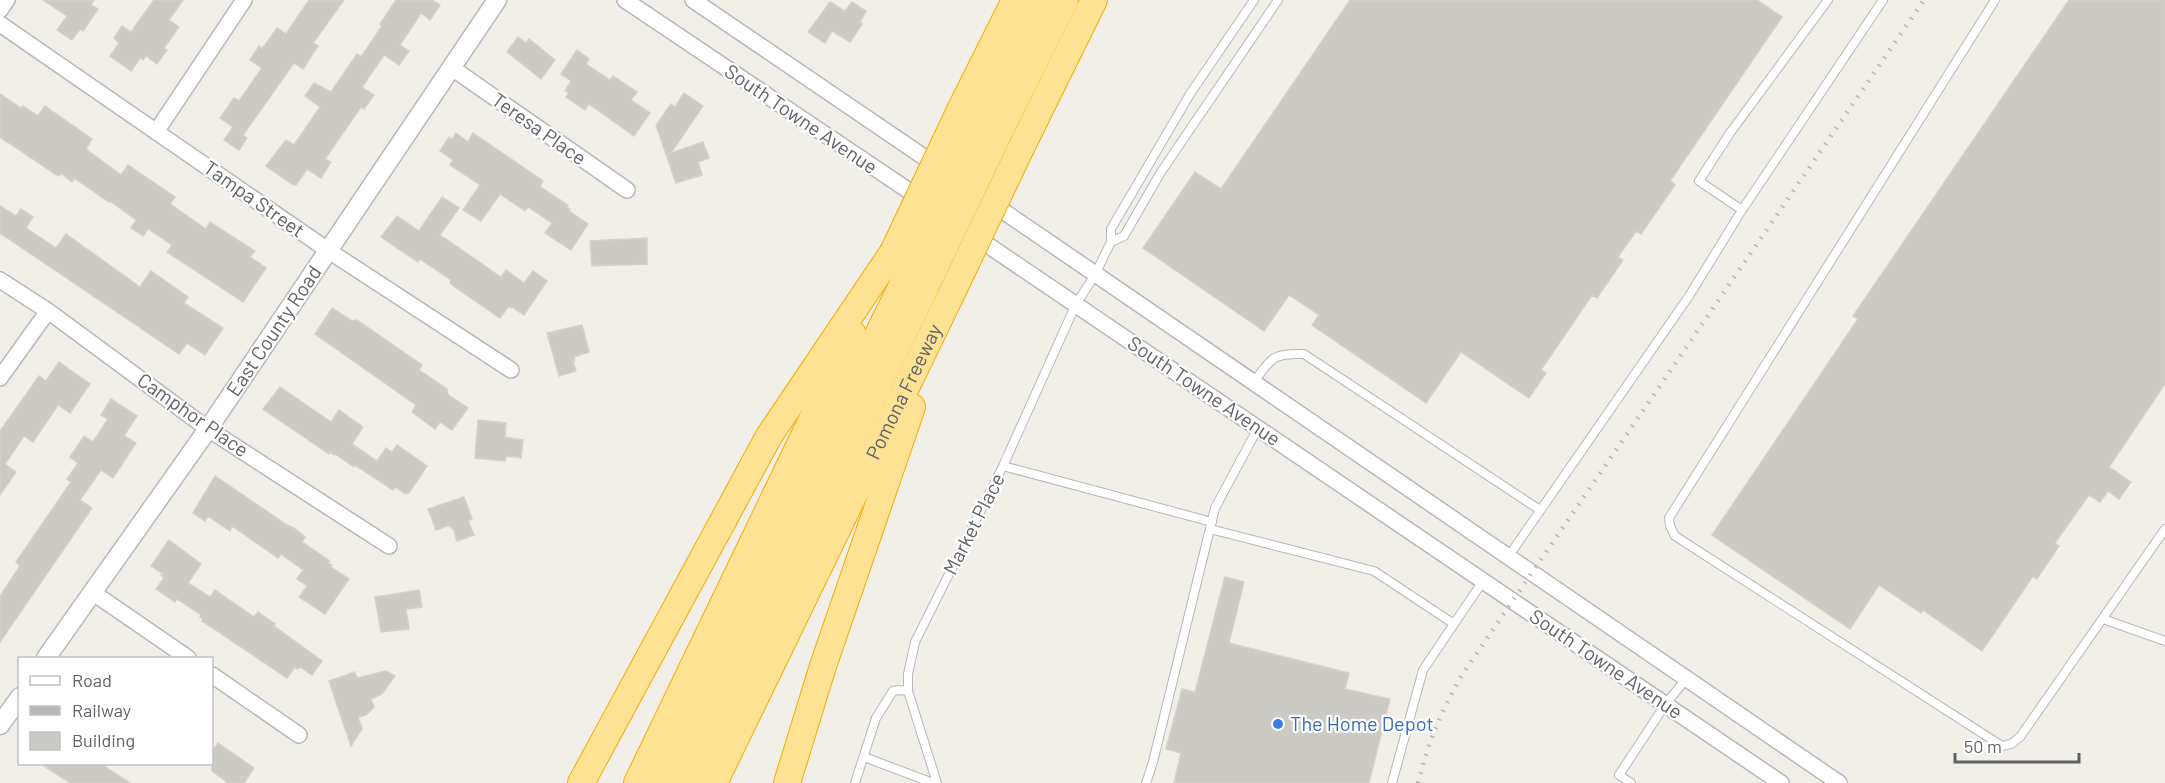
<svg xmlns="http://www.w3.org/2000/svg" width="2165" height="783" viewBox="0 0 2165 783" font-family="Barlow,sans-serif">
  <rect width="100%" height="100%" fill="#f1efe8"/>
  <path fill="#cccac5" stroke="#d6d1c6" stroke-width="1.5" d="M43,0h51l-3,5 7,4 -15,22 -3,-2 -8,11 -15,-10 10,-14z
    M154,0h29l-14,20 10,7 -15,21 3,2 -10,14 -11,-8 -3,4 -3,-2 -9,13 -21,-15 9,-13 -5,-5 8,-12 9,6z
    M309,0h35l-31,43 5,3 -15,23 -9,-6 -51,72 4,3 -8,12 -15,-10 9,-13 -13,-9 14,-20 5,3 23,-33 -12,-8 9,-14 3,3 15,-21 9,6z
    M396,0h36l8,5 -10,15 -9,-7 -21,32 9,6 -10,14 -15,-10 -22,32 12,8 -10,14 -3,-2 -36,52 6,3 -10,16 -14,-9 -11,16 -4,-1 -26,-18 20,-26 8,5 26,-38 -15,-11 9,-13 17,9 26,-38 4,3 21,-31 -2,-2z
    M1350,0h407l25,17 -112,164 5,4 -34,49 -5,-3 -18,26 5,3 -26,38 -5,-3 -51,75 5,3 -17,25 -68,-46 -35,51 -114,-78 7,-10 -30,-20 -25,36 -121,-83 52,-76 26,17z
    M2069,0h96v384l-56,83 22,15 -12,17 -11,-8 -8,11 -11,-7 -34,48 4,3 -22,33 -4,-3 -51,75 -59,-41 -2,3 -42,-28 -29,44 -138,-94 146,-216 -5,-3z
    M830,2l15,9 7,-9 14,9 -6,11 2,2 -12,18 -18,-11 -7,12 -17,-11z
    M518,37l8,6 3,-4 26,21 -14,19 -34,-27z
    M577,50l12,9 -3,5 24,16 3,-4 24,16 -6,8 19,13 -16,23 -45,-32 -4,6 -19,-13 3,-4 -4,-2 6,-10 -10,-7z
    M684,93l19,13 -32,47 32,-11 6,16 -11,4 4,13 -26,8 -20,-58 15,-21 4,3z
    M0,94l21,14 2,-2 15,10 7,-10 47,33 -6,10 35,26 7,-10 47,32 -5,7 36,25 4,-7 45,29 -5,6 16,11 -23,34 -76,-50 5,-7 -24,-16 -5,7 -12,-8 5,-8 -26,-19 -1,1 -35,-24 -2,4 -10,-8 -4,2 -58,-39z
    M456,133l12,9 5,-9 70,48 -3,6 28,18 -1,2 3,3 -1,1 19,13 -17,26 -26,-17 7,-10 -24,-16 -3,4 -25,-17 -19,27 -18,-11 17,-25 -30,-20 3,-5 -13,-9 9,-14 3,2z
    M442,197l17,11 -19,27 61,42 5,-7 18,13 9,-12 14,10 -23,34 -12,-8 -1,1 -3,-1 -8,11 -48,-33 -2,-3 1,-2 -31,-21 -2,3 -37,-25 16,-21 22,15z
    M0,206l16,10 5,-7 12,8 -7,11 30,20 10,-14 74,53 11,-16 37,26 -4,6 39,25 -18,27 -18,-12 -8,11 -179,-121z
    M647,238v26l-55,2 -2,-25z
    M332,308l20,13 5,-1 65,45 -3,5 28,19 1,6 20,13 -16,22 -12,-8 -5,7 -23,-17 4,-7 -101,-71z
    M582,325l7,27 -15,5 1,4h-2l3,10 -17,5 -12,-43z
    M59,362l31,22 -20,29 -12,-8 -25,37 -9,-6 -19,28 11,8 -16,23v-64l39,-55 7,5z
    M280,387l51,35 8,-12 24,17 -11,17 25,17 9,-13 6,4 5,-7 30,21 -18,27h-5l-9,-6 -2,3 -38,-25 -1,2 -19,-13 -1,1 -4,-3 -1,2 -66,-45z
    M111,399l26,17 -13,20 12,7 -23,35 -12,-8 -21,30 12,8 -92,134v-46l20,-30 -4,-4 55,-80 -4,-3 11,-16 -8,-6 14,-21 9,6 15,-23 -7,-4z
    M478,420l28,3 -1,14 18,3 -2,18 -15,-2 -1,5 -30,-3z
    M215,476l72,49 7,3 11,9 -3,5 28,19 -2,2 4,2 -1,2 18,12 -24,35 -26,-17 8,-11 -10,-7 6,-9 -22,-16 -3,4 -46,-32 -2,5 -22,-15 -3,5 -12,-8z
    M464,497l8,22 -4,2 6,14 -17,6 -4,-13h-2l-1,-3 -14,5 -8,-21z
    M169,540l32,24 -13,19 22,14 5,-7 39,27 4,-5 17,12 -1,2 48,35 -10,14 -12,-8 -2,2 -3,-2 -8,11 -85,-57 1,-2 -3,-2 1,-2 -24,-16 -2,3 -19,-13 8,-11 -3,-3 2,-1 -12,-8z
    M1225,577l19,5 -15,61 120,30 -4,16 45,10 -21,84h-195l7,-30 -15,-4 16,-60 13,3z
    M419,590l3,17 -16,2 3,20 -28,3 -6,-35z
    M386,671l9,5 -13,18 -11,5 3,8 -8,8 -8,2 4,12 -11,17 -22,-65 26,-9 2,6z
    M218,743l36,25 -10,15h-16l-16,-12v-19z
    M41,764h60l29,19h-60z"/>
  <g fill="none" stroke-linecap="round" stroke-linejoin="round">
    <g stroke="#b5b8bc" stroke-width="10">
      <path id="service" d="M1995,0l-326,518 1,8 5,10 327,210 9,-2 9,-7 145,-208
        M1742,210l141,-210
        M1111,242l13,-6 37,-64 117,-172
        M1253,383c19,-25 19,-30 51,-29l236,156
        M1003,466l209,56
        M1210,529l164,42 80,53
        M1508,557l181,-261 53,-86 -43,-29 31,-48 98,-133
        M2103,619l62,22
        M864,757l69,26
        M855,783l21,-65 17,-27 5,-1 10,1
        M937,783l-29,-92v-17l7,-32 88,-176 73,-162 19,-29 9,-19 7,-14v-13l79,-135 64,-94
        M1146,783l7,-21 62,-254 43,-80
        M1392,783l31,-113 60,-89
        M1631,783l-12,-8 46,-70 21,-26"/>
    </g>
    <g stroke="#b5b8bc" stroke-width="18">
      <path id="minor" d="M625,0l299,201
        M693,0l247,168
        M0,10l7,-10
        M0,24l329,227 182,119
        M452,68l175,122
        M156,132l88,-132
        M990,202l849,581
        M973,235l808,548
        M0,280l48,31 160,118 181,117
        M0,378l48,-67
        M92,592l96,66
        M212,675l87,60"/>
    </g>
    <g stroke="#b5b8bc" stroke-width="21">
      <path id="tertiary" d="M46,658l162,-229 289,-429
        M0,725l20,-28"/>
    </g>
    <g stroke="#f9ab00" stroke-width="28">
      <g id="motorway">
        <path d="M961,108l54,-108"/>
        <path d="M982,121l57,-121"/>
        <path d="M999,133l66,-133"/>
        <path d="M1021,148l73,-148"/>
        <path d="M581,783l188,-347 124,-184"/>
        <path d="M637,783l216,-449"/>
        <path d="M662,783l85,-181 163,-333"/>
        <path d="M687,783l241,-501"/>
        <path id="s1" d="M714,783l236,-486"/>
        <path d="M787,783l36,-117 89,-259"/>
      </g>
    </g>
    <use href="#service" stroke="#fff" stroke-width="8"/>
    <use href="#minor" stroke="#fff" stroke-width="15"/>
    <use href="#tertiary" stroke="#fff" stroke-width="18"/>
    <use href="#motorway" stroke="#fde293" stroke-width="26"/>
    <path stroke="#b6b7b8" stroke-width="4.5" stroke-dasharray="1.5 8" stroke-linecap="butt" d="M1418,783c11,-43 22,-69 44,-108l462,-675"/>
    <g stroke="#f9ab00" stroke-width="28" stroke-linecap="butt">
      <path id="motorway-bridge" d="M893,252l68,-144
        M910,269l72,-148
        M928,282l71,-149
        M950,297l71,-149"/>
    </g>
    <use href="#motorway-bridge" stroke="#fde293" stroke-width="26"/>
  </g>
  <circle fill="#3f7fe0" stroke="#fff" stroke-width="2" cx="1278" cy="724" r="6"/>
  <g text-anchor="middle" stroke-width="4.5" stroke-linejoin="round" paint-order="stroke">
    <g font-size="20" fill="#5f6368" stroke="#fff">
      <text transform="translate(801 119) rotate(34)" y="7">South Towne Avenue</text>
      <text transform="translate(539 129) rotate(35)" y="7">Teresa Place</text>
      <text transform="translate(254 199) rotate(35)" y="7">Tampa Street</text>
      <text transform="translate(274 331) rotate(-56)" y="7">East County Road</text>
      <text dy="7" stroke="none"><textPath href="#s1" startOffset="435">Pomona Freeway</textPath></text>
      <text transform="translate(1204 391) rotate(34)" y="7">South Towne Avenue</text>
      <text transform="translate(193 415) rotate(35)" y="7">Camphor Place</text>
      <text transform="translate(974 524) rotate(-63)" y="7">Market Place</text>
      <text transform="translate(1606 664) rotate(34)" y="7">South Towne Avenue</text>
    </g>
    <g font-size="20" fill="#366cbe" stroke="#fff" text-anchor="start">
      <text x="1290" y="731">The Home Depot</text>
    </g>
  </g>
  <rect x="18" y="657" width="195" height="108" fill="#ffffff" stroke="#bfc1c3" stroke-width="1.5"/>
  <rect x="30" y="676" width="30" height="9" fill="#ffffff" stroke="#bfc1c3" stroke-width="1.5"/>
  <text x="72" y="687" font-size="18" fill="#5f6368">Road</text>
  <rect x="30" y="706" width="30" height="9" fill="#b6b7b8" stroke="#bfc1c3" stroke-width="1.5"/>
  <text x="72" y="717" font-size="18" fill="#5f6368">Railway</text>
  <rect x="30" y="732" width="30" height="18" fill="#cccac5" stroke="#bfc1c3" stroke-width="1.5"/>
  <text x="72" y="747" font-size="18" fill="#5f6368">Building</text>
  <path d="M1955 753v9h124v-9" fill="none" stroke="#5f6368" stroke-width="3"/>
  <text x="1964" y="753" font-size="18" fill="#5f6368" stroke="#ffffff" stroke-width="4.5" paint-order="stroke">50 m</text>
</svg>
